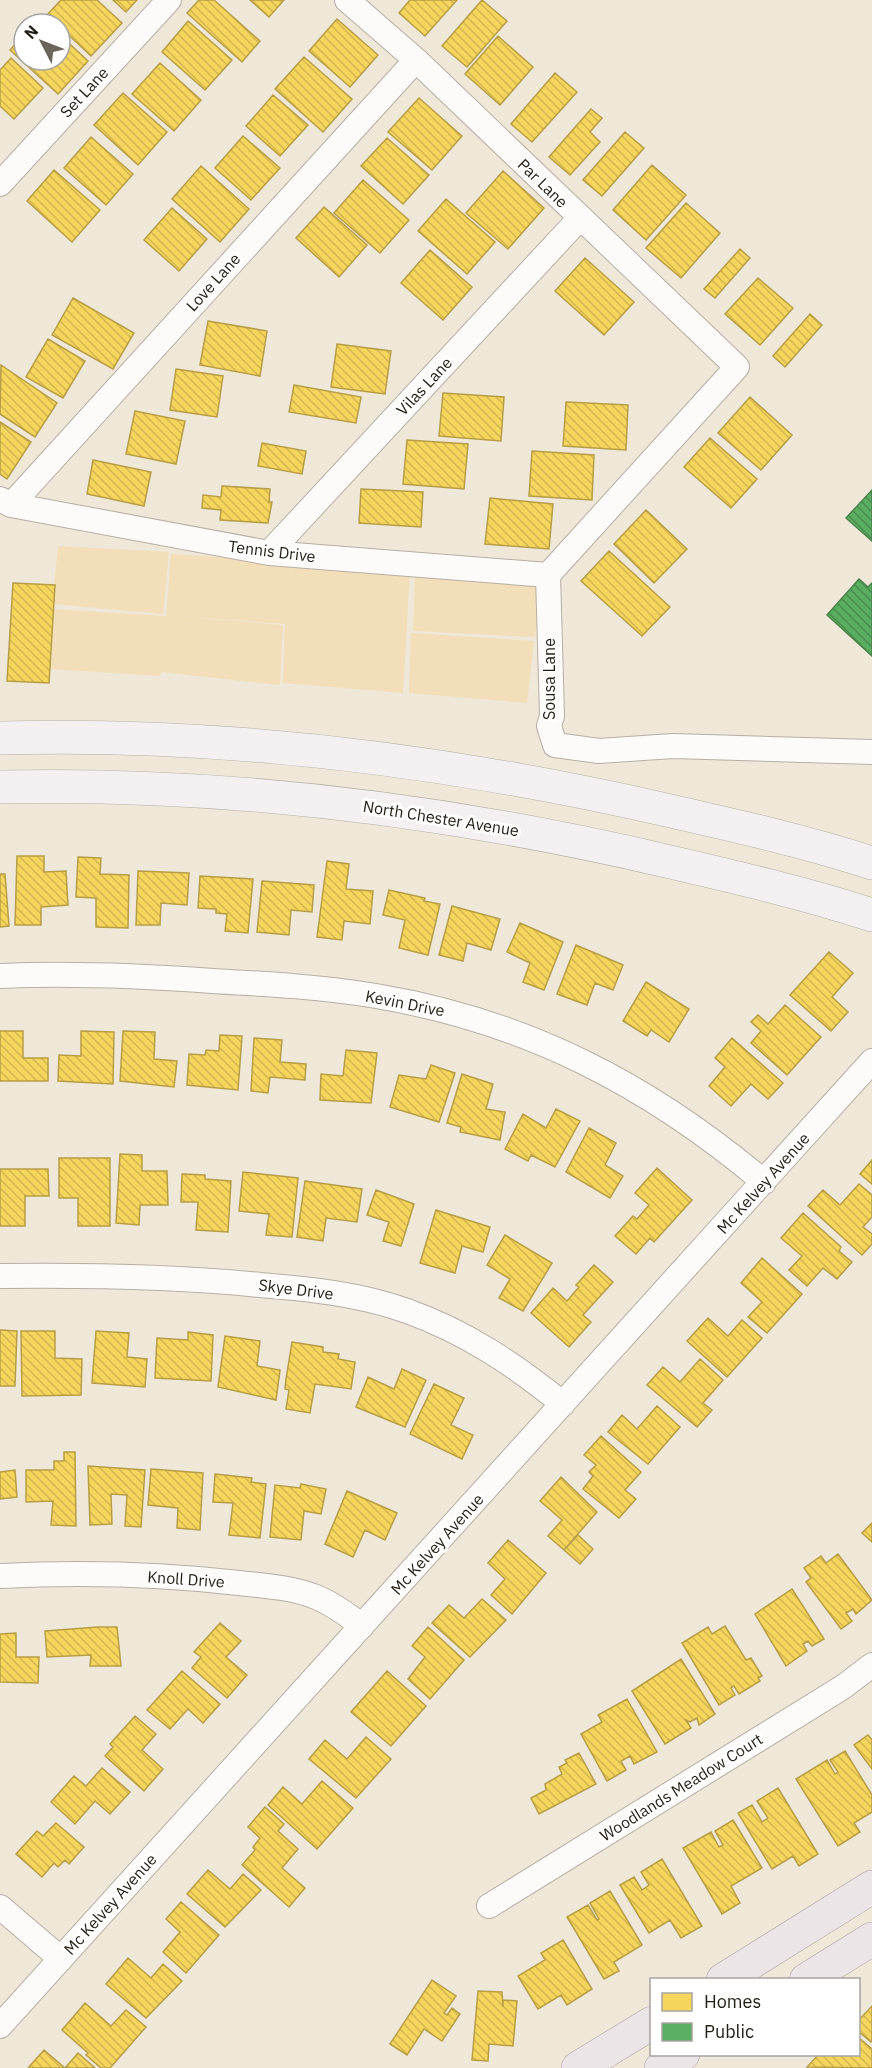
<svg xmlns="http://www.w3.org/2000/svg" width="872" height="2068" viewBox="0 0 872 2068" font-family="'IBM Plex Sans',sans-serif">
  <defs>
    <pattern id="homes-back-hatch" width="6" height="6" patternUnits="userSpaceOnUse" patternTransform="scale(1.5)"><rect width="6" height="6" fill="#f6d55c"/><path d="M-1 5l2 2M0 0l6 6M5-1l2 2" fill="none" stroke="#d3b64f"/></pattern>
    <pattern id="public-back-hatch" width="6" height="6" patternUnits="userSpaceOnUse" patternTransform="scale(1.5)"><rect width="6" height="6" fill="#5aae61"/><path d="M-1 5l2 2M0 0l6 6M5-1l2 2" fill="none" stroke="#4a8d4f"/></pattern>
  </defs>
  <rect width="100%" height="100%" fill="#efe7d8"/>
  <path fill="#f2dfba" d="M58,546l111,6 -6,62 -111,-10z
    M171,554l239,16 -7,123 -120,-10 2,-59 -118,-9 116,10 -3,60 -119,-13 -1,4 -112,-7 3,-60 115,7z
    M415,568l126,13 -6,56 -122,-6z
    M411,633l123,8 -7,62 -118,-10z"/>
  <path fill="url(#homes-back-hatch)" stroke="#b79e46" stroke-width="1.5" d="M61,0h36l25,23 -31,33 -31,-29v-3l-13,-9z
    M113,0h24l-11,12z
    M199,0h15l46,41 -18,21 -55,-49z
    M250,0h34l-15,17z
    M410,0h47l-32,36 -26,-23z
    M482,0l25,21 -40,46 -25,-21z
    M337,19l41,36 -28,32 -41,-36z
    M188,21l44,39 -27,30 -43,-38z
    M24,35v25h36v-25l28,26 -30,33 -48,-44z
    M498,36l35,31 -33,38 -35,-31z
    M304,57l48,42 -29,33 -48,-43z
    M11,58l32,30 -29,31 -14,-13v-36z
    M160,63l41,37 -27,31 -42,-37z
    M555,73l22,19 -45,50 -21,-18z
    M123,93l44,39 -29,33 -44,-40z
    M273,95l35,30 -28,31 -34,-30z
    M419,98l43,38 -30,34 -44,-38z
    M591,109l11,9 -12,14 10,10 -30,33 -21,-18z
    M625,132l19,16 -42,48 -19,-16z
    M243,136l37,32 -29,32 -36,-32z
    M91,137l42,37 -27,31 -42,-37z
    M387,138l42,37 -26,29 -42,-38z
    M652,165l34,30 -40,45 -33,-30z
    M201,166l48,43 -29,33 -48,-43z
    M54,170l46,40 -28,32 -45,-41z
    M503,171l41,37 -36,41 -42,-36z
    M363,180l46,40 -29,33 -46,-40z
    M446,199l49,43 -28,32 -49,-43z
    M686,203l34,30 -39,45 -35,-30z
    M324,207l43,38 -28,32 -43,-39z
    M172,208l35,31 -28,32 -35,-31z
    M740,249l10,9 -35,40 -11,-9z
    M430,250l42,37 -29,33 -42,-37z
    M585,258l49,44 -30,33 -49,-44z
    M758,278l35,30 -33,37 -35,-31z
    M73,298l61,35 -21,36 -61,-34z
    M810,314l12,11 -37,42 -12,-11z
    M208,321l59,10 -7,45 -60,-11z
    M48,339l37,22 -22,37 -37,-21z
    M337,344l54,7 -6,43 -54,-7z
    M1,365l56,38 -22,34 -35,-23z
    M176,369l47,7 -6,41 -47,-7z
    M294,385l67,12 -5,26 -67,-11z
    M443,393l61,4 -3,44 -62,-5z
    M750,397l42,38 -31,35 -43,-37z
    M566,402l62,3 -2,45 -63,-4z
    M135,411l50,10 -9,43 -50,-10z
    M0,422l31,20 -24,37 -7,-5z
    M710,438l47,41 -26,29 -47,-41z
    M407,440l61,4 -4,45 -61,-5z
    M262,443l44,8 -4,23 -44,-8z
    M532,451l62,4 -2,45 -63,-4z
    M93,460l58,12 -7,34 -57,-12z
    M222,486l48,3 -1,13h3l-4,21 -48,-3 1,-10 -19,-2 1,-13 18,2z
    M361,489l62,3 -2,35 -62,-4z
    M490,498l63,6 -4,45 -64,-5z
    M646,510l41,39 -33,34 -40,-39z
    M609,551l61,56 -28,29 -61,-55z
    M13,583l42,2 -6,98 -42,-2z
    M17,856h27v16l22,-1 2,34 -27,2v18h-26z
    M78,857l23,1 -1,16 29,1 -1,53 -32,-1v-29l-20,-1z
    M327,861l22,3 -3,25 27,2 -3,33 -26,-3 -2,19 -25,-3z
    M138,871l51,2 -2,32 -26,-2 -1,22h-24z
    M0,874h5l4,52 -9,1z
    M200,876l53,3 -5,54 -23,-2 2,-17 -11,-1v-4l-18,-1z
    M262,881l52,4 -2,27 -21,-2 -2,25 -32,-3z
    M389,890l36,8 -1,3 16,3 -12,51 -29,-7 6,-28 -22,-5z
    M452,906l48,13 -9,31 -24,-7 -4,18 -24,-6z
    M520,923l43,19 -19,48 -21,-8 7,-19 -23,-11z
    M576,945l47,20 -10,25 -18,-7 -8,22 -30,-11z
    M829,952l24,21 -21,24 16,15 -17,19 -41,-36z
    M646,982l43,27 -20,33 -18,-12 -4,6 -24,-15z
    M785,1005l36,32 -34,38 -36,-32 10,-12 -10,-9 7,-7 10,9z
    M0,1031h23v27h25v23h-48z
    M81,1031l33,1 -1,52 -55,-3 1,-26 22,1z
    M123,1031l32,1 -1,27 23,2 -3,26 -54,-6z
    M220,1035l22,1 -4,54 -51,-5 2,-31 16,1 1,-5 13,1z
    M254,1038l28,2 -2,22 26,2 -1,16 -35,-3 -2,16 -17,-2z
    M732,1038l51,45 -15,16 -17,-15 -20,22 -22,-20 16,-19 -10,-9z
    M346,1050l31,3 -6,50 -51,-3 1,-26 22,2z
    M431,1065l24,8 -16,49 -49,-15 9,-32 27,4z
    M462,1074l31,10 -7,25 19,3 -5,28 -40,-8 1,-5 -14,-4z
    M556,1109l24,12 -25,46 -24,-12 -3,6 -23,-12 18,-35 23,14z
    M589,1128l27,15 -11,22 18,11 -13,22 -44,-26z
    M120,1154l22,1v16h25l1,34h-28l-1,20 -23,-2z
    M59,1158h51v68h-32v-28h-19z
    M872,1160v24l-12,-10z
    M657,1168l35,32 -38,42 -4,-4 -14,16 -21,-18 18,-20 4,3 12,-14 -14,-12z
    M0,1169h48l1,27h-24v30h-25z
    M243,1172l55,6 -6,59 -26,-2 3,-21 -30,-3z
    M182,1174l23,1v4l26,2 -3,51 -32,-2 2,-28h-17z
    M305,1181l57,8 -5,33 -31,-4 -3,23 -26,-4z
    M859,1184l13,11v22l-9,10 9,7v10l-10,11 -54,-49 15,-16 17,15z
    M376,1190l38,14 -13,42 -18,-5 6,-19 -22,-7z
    M436,1210l54,17 -7,25 -21,-6 -7,27 -35,-10z
    M803,1213l38,34 -2,4 13,11 -15,17 -14,-11 -16,18 -18,-16 13,-14 -21,-18z
    M505,1235l47,28 -29,48 -24,-13 11,-19 -23,-14z
    M762,1258l40,36 -35,39 -19,-16 14,-15 -21,-19z
    M594,1265l19,17 -30,33 8,7 -22,25 -38,-34 22,-25 14,13 12,-14 -3,-2z
    M708,1318l20,18 14,-16 20,18 -35,39 -40,-36z
    M0,1330l17,1 -2,55h-15z
    M21,1331h34v27l27,1 -1,36 -59,1z
    M96,1331l33,2 -2,24 20,2 -2,28 -53,-4z
    M188,1332l25,3 -2,46 -56,-3 2,-40 31,2z
    M225,1336l35,5 -3,25 23,4 -4,30 -58,-13z
    M292,1342l31,5v5l16,2 -1,5 17,3 -4,27 -36,-5 -5,29 -24,-4 3,-19 -4,-1 1,-10z
    M700,1359l23,21 -20,23 9,7 -15,17 -50,-42 16,-18 17,15z
    M402,1369l24,11 -21,47 -49,-20 12,-30 26,12z
    M434,1384l30,14 -13,27 22,10 -11,24 -52,-25z
    M657,1406l23,21 -32,37 -40,-32 14,-17 15,14z
    M601,1436l40,36 -16,18 11,9 -17,19 -36,-29 10,-13 -4,-4 7,-7 -12,-10z
    M64,1452h11l1,74 -25,-1 2,-24 -27,1v-32h28v-9h10z
    M88,1466l57,4 -4,57 -16,-1 2,-31 -16,-1 1,30 -22,1z
    M151,1469l52,4 -3,57 -23,-2 1,-20 -30,-3z
    M15,1470l2,27 -17,2v-27z
    M215,1474l37,4 -1,4 15,2 -6,54 -31,-3 4,-32 -20,-1z
    M561,1477l36,35 -33,38 -16,-14 14,-16 -22,-19z
    M301,1484l25,5 -5,25 -17,-3 -3,29 -31,-3 5,-52 25,3z
    M347,1491l50,22 -12,27 -20,-10 -12,27 -28,-13z
    M872,1523v19l-10,-9z
    M578,1535l15,14 -13,15 -16,-14z
    M508,1540l38,33 -34,41 -21,-19 14,-16 -17,-16z
    M838,1554l34,46 -16,14 -3,-5 -7,4 6,8 -11,8 -35,-47 5,-4 -7,-10 17,-12 5,7z
    M792,1589l32,50 -12,7 -4,-5 -5,3 4,7 -21,15 -31,-52z
    M482,1599l24,21 -36,37 -38,-34 17,-18 15,13z
    M220,1623l21,18 -15,16 21,18 -20,23 -35,-30 9,-11 -7,-5z
    M725,1626l21,34 5,-2 11,18 -4,2 2,3 -21,13 -5,-8 -3,2 4,7 -16,10 -37,-62 26,-16 4,7z
    M98,1627h19l4,39h-31l1,-11 -44,2 -2,-26z
    M428,1627l36,33 -34,39 -22,-20 17,-22 -13,-11z
    M16,1633v24h23l-1,26 -38,-1v-48z
    M681,1659l34,55 -16,11 -2,-7 -7,4 -4,-2 5,8 -26,16 -33,-53z
    M182,1671l38,33 -17,19 -15,-14 -18,20 -23,-19z
    M387,1671l39,35 -35,40 -40,-34z
    M627,1699l30,53 -23,12 -4,-8 -9,5 5,9 -19,11 -26,-47 21,-12 -4,-7z
    M135,1716l21,18 -14,16 21,19 -19,22 -39,-35 8,-9 -3,-3z
    M868,1735l4,5v29l-18,-24z
    M366,1737l25,22 -35,39 -47,-39 16,-19 22,19z
    M845,1751l27,44v17l-18,11 6,9 -22,14 -42,-67 31,-19 8,14 3,-2 -8,-12z
    M579,1753l17,31 -57,30 -8,-16 15,-8 -1,-6 17,-10 -3,-7 8,-4 -2,-3z
    M102,1768l28,24 -20,22 -15,-13 -20,23 -24,-22 23,-26 12,10z
    M322,1781l31,27 -36,41 -49,-44 15,-18 19,17z
    M778,1788l40,66 -19,12 -6,-10 -21,13 -34,-56 14,-8 10,17 6,-4 -11,-17z
    M265,1807l19,17 -6,7 20,18 -16,19 23,20 -16,19 -47,-42 13,-15 -2,-3 7,-9 -12,-11z
    M733,1820l29,48 -31,18 9,17 -18,11 -39,-66 28,-16 8,15 4,-2 -8,-14z
    M56,1823l28,24 -15,17 -4,-4 -7,7 -4,-4 -12,14 -26,-23 21,-23 6,5z
    M662,1859l40,67 -21,12 -11,-18 -21,13 -29,-48 14,-8 8,13 7,-5 -8,-13z
    M208,1870l22,19 13,-15 18,16 -36,37 -38,-33z
    M610,1891l32,54 -28,17 5,9 -15,8 -37,-62 21,-12 9,15 2,-1 -9,-16z
    M181,1902l38,33 -33,38 -23,-21 17,-20 -14,-13z
    M563,1940l29,49 -25,16 -6,-10 -23,14 -20,-33 27,-16 -4,-7z
    M128,1958l23,20 12,-14 19,17 -36,37 -40,-34z
    M432,1980l24,16 -12,17 3,2 5,-7 8,6 -18,27 -18,-12 -17,26 -17,-11z
    M478,1991l24,1 1,15v-7l14,1 -4,45 -24,-2 -1,17 -16,-1z
    M85,2003l26,23 15,-16 20,17 -36,41h-9l-15,-13 2,-2 -26,-23z
    M872,2006v35l-1,1 -13,-11v-10z
    M858,2037l14,12v19l-65,-1 12,-13h39z
    M44,2050l21,18 13,-15 17,15h-67z"/>
  <path fill="url(#public-back-hatch)" stroke="#4a834a" stroke-width="1.5" d="M872,490v51l-26,-23z
    M859,579l9,8 4,-4v73l-45,-41z"/>
  <g fill="none" stroke-linecap="round" stroke-linejoin="round">
    <g stroke="#b6afa4" stroke-width="26">
      <path id="minor" d="M347,0l69,60 321,307 -189,208 4,141 -3,10 6,19 44,6 74,-5 199,6
        M0,184l169,-184
        M0,499l11,6 258,48 279,22
        M11,505l405,-445
        M269,553l311,-335
        M0,976c71,-3 143,0 213,5 54,3 110,6 163,15 150,25 273,89 388,186
        M0,1276c87,-1 173,0 260,9 50,4 100,9 147,26 59,21 108,54 156,93
        M0,1576c79,-4 160,-2 239,7 26,3 52,4 77,14 17,7 32,18 46,29
        M489,1906l354,-219 29,-22
        M0,1907l61,52
        M0,2026l872,-965"/>
    </g>
    <g stroke="#b6afa4" stroke-width="34">
      <path id="secondary" d="M0,738c226,-6 454,23 675,74 66,15 132,30 197,51
        M0,787c224,-5 448,23 666,74 69,16 138,32 206,54"/>
    </g>
    <g stroke="#aea2a3" stroke-width="34">
      <path id="primary" d="M723,1980l149,-93
        M806,1980l66,-41
        M578,2068l74,-45
        M661,2068l22,-14"/>
    </g>
    <use href="#minor" stroke="#fdfbf9" stroke-width="24"/>
    <use href="#secondary" stroke="#f4f0f1" stroke-width="33"/>
    <use href="#primary" stroke="#ebe5e8" stroke-width="33"/>
  </g>
  <g text-anchor="middle" stroke-width="6" stroke-linejoin="round" paint-order="stroke">
    <g font-size="16" fill="#231e14" stroke="#fff">
      <text transform="translate(84 92) rotate(-47)" y="6">Set Lane</text>
      <text transform="translate(543 183) rotate(44)" y="6">Par Lane</text>
      <text transform="translate(213 282) rotate(-48)" y="6">Love Lane</text>
      <text transform="translate(424 386) rotate(-47)" y="6">Vilas Lane</text>
      <text transform="translate(272 551) rotate(7)" y="6">Tennis Drive</text>
      <text transform="translate(549 679) rotate(-90)" y="6">Sousa Lane</text>
      <text transform="translate(441 818) rotate(9)" y="6">North Chester Avenue</text>
      <text transform="translate(405 1003) rotate(11)" y="6">Kevin Drive</text>
      <text transform="translate(763 1183) rotate(-48)" y="6">Mc Kelvey Avenue</text>
      <text transform="translate(296 1289) rotate(7)" y="6">Skye Drive</text>
      <text transform="translate(437 1544) rotate(-48)" y="6">Mc Kelvey Avenue</text>
      <text transform="translate(186 1579) rotate(4)" y="6">Knoll Drive</text>
      <text transform="translate(681 1787) rotate(-32)" y="6">Woodlands Meadow Court</text>
      <text transform="translate(110 1904) rotate(-48)" y="6">Mc Kelvey Avenue</text>
    </g>
  </g>
  <rect x="650" y="1978" width="210" height="78" fill="#ffffff" stroke="#a7a5a1" stroke-width="1.5"/>
  <rect x="662" y="1993" width="30" height="18" fill="#f6d55c" stroke="#a7a5a1" stroke-width="1.5"/>
  <text x="704" y="2008" font-size="18" fill="#231e14">Homes</text>
  <rect x="662" y="2023" width="30" height="18" fill="#5aae61" stroke="#a7a5a1" stroke-width="1.5"/>
  <text x="704" y="2038" font-size="18" fill="#231e14">Public</text>
  <g transform="translate(42 42) rotate(312)"><circle r="28" fill="#ffffff" stroke="#a7a5a1" stroke-width="1.5"/>
  <path d="M0-4.5L10 22L0 15L-10 22Z" fill="#6a6459"/>
  <text y="-9" font-size="16" font-weight="bold" text-anchor="middle" fill="#231e14">N</text>
  </g>
</svg>
